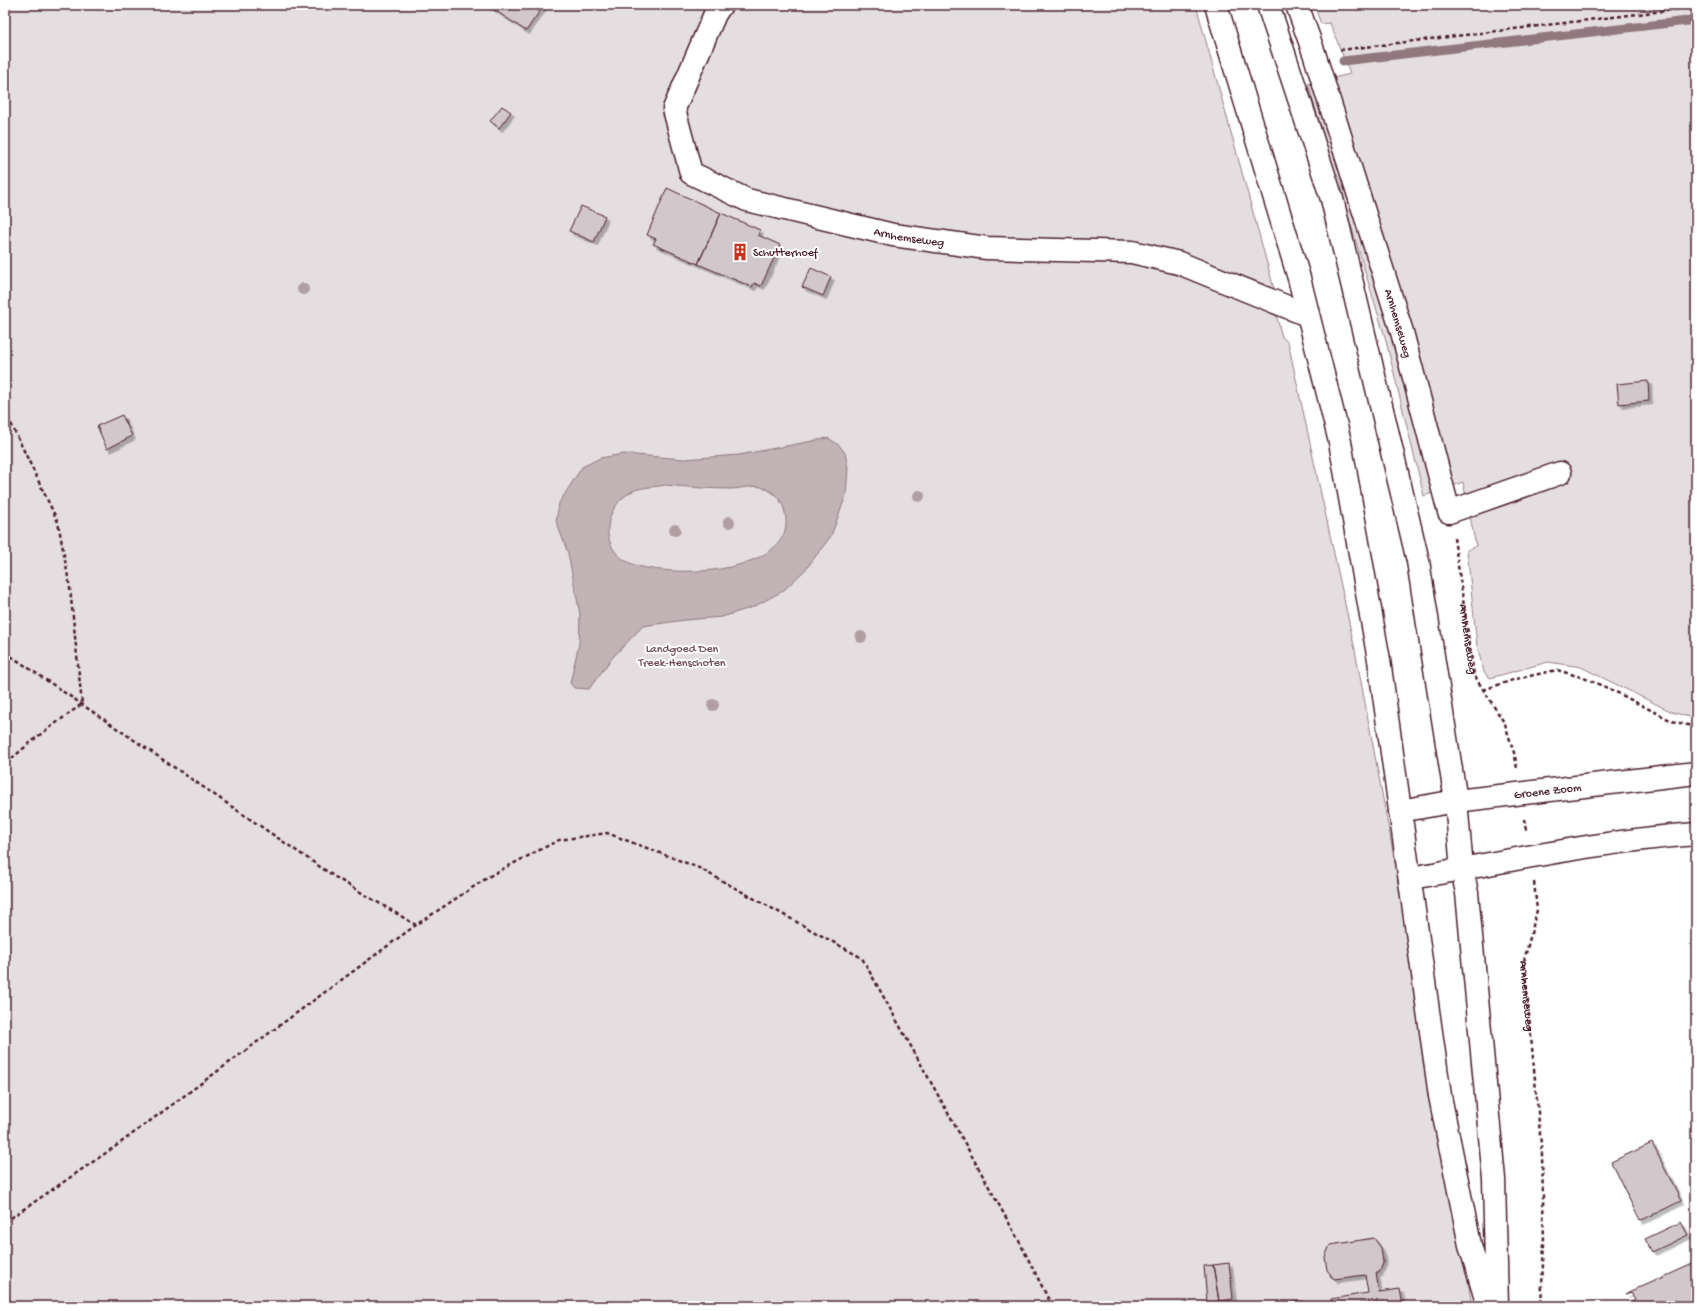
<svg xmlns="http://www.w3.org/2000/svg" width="1701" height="1311" viewBox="0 0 1701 1311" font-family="'Gochi Hand',sans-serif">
  <defs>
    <filter id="shadow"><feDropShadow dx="3.5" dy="3.5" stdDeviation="0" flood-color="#0004"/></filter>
  </defs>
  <rect width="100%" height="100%" fill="#fff"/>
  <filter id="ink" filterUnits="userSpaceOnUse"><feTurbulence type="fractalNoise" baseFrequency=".025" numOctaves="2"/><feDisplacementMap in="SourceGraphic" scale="8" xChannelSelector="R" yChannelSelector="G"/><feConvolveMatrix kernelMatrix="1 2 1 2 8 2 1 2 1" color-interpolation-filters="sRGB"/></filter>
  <g filter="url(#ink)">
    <path fill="#e5dee0" stroke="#987e86" d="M5,5h1191l80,291 -5,-2 11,43 6,5 67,308 63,334 54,322h-1467z
      M1314,5h382v714l-24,-7 -91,-45 -33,-5 -58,16 -6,-6 -7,-26 -10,-96 9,-4 -13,-64 -39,14 -39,-159 -77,-253 42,-10 -20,-51 -9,1z"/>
    <path fill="#c1b3b6" stroke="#91787e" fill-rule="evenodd" d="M828,438l11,7 6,8 3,15 -2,27 -15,41 -25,33 -23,22 -30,16 -31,10 -37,3 -42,6 -31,32 -23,31 -15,-1 -4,-5 9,-39 1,-30 -12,-61 -12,-32 3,-18 23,-36 18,-9 24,-4 60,5 55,-4zM665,485c22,2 44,4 66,4 10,0 25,-5 33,-1 10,4 17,11 20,21 12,38 -29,53 -59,59 -23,5 -73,5 -95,-5 -34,-16 -26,-59 5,-73 8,-3 21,-3 30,-5z"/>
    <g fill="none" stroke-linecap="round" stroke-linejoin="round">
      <path stroke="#91787e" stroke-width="9" d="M1343,61l353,-41"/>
    </g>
    <path fill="#d2c7cb" stroke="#4a1f2b" filter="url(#shadow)" d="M487,5h57l-18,26z
      M502,106l9,6 -12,16 -9,-7z
      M667,188l54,25 -23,51 -45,-20 3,-5 -9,-4z
      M581,206l24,10 -11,26 -25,-11z
      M721,213l39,17 -2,5 22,10 -19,41 -7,-3 -2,4 -54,-23z
      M811,268l20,9 -8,19 -21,-9z
      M1648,381l1,20 -30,3 -2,-20z
      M122,415l10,21 -25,13 -10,-23z
      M1652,1143l29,58 -41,20 -29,-59z
      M1681,1222l7,13 -36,17 -7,-13z
      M1374,1238l7,10 2,14 -4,11h-3l3,19 21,-3 3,17h-71l-1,-7 37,-6 -3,-18 -31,4 -7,-9 -2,-13 5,-12z
      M1696,1262v44h-75l14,-7 -4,-7 -6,2z
      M1229,1263l4,36 -14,2 -6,-36z
      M1213,1265l6,36 -12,1 -3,-36z
      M1302,1301l1,5h-35z"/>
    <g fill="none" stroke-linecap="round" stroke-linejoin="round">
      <g stroke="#4a1f2b" stroke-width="25">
        <g id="minor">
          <path id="s3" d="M721,5l-6,9 -41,95 17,64 56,27 146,35 94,13 145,4 47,11 128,52"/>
          <path id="s4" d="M1297,5l17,48 88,279 47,180 111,-39"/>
        </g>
      </g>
      <g stroke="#4a1f2b" stroke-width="25">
        <g id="major">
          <path d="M1216,5l83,273 41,164 39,218 61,436 30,149 18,61"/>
          <path d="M1268,5l64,194 86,362 38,240 6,68 5,24 27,286 3,127"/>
          <path id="s5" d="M1400,811l56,-10 240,-28"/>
          <path d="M1410,878c95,-16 189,-37 286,-44"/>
        </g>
      </g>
      <g stroke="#4a1f2b" stroke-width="2.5" stroke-dasharray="4 3" stroke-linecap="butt">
        <path d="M1340,50l356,-43"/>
        <path d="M5,411l53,111 12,66 12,116 -45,33 -32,27"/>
        <path id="s1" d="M1454,538l20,137 31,49 10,32 2,13"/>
        <path d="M5,652l330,225 81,48 77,-51 66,-34 48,-7 90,34 165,91 157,283 33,65"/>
        <path d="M1483,690l33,-11 41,-9 27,8 26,11 62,32 24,6"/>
        <path d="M1524,819l2,11"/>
        <path id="s2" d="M1534,882l3,28 -13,51 18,194 2,88 -3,63"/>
        <path d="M5,1222l111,-76 300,-221"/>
      </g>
      <use href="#minor" stroke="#fff" stroke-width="22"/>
      <use href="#major" stroke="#fff" stroke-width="22"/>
    </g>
    <g fill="#b19ea3">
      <circle cx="303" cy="289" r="6"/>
      <circle cx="919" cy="496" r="6"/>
      <circle cx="729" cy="522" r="6"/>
      <circle cx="675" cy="530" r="6"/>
      <circle cx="861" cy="637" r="6"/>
      <circle cx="713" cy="705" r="6"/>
    </g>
  </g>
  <defs>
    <g id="building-bare" transform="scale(1.38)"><path d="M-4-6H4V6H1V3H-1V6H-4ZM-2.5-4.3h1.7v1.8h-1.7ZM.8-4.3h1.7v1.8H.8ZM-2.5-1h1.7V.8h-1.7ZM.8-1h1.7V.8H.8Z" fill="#c8321e" stroke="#fff" stroke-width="2.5" paint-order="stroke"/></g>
  </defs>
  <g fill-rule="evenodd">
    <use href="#building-bare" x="740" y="252"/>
  </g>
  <g text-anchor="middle" stroke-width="4" stroke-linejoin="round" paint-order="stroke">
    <g font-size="12" fill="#4a1f2b" stroke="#fff">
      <text dy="4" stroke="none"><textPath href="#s3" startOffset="409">Arnhemseweg</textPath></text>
      <text dy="4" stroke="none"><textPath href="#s4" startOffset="334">Arnhemseweg</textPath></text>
      <text dy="4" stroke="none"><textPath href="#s1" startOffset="102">Arnhemseweg</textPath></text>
      <text dy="4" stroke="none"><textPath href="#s5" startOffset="149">Groene Zoom</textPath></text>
      <text dy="4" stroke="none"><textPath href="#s2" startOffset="116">Arnhemseweg</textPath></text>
    </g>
    <g font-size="12" fill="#4a1f2b" stroke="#fff" text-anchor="start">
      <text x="753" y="256">Schutterhoef</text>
    </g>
    <g font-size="12" fill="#714f58" stroke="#fff">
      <text x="682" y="652">Landgoed Den<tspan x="682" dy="14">Treek-Henschoten</tspan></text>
    </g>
  </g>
  <rect width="1701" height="1311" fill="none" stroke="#fff" stroke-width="20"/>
  <rect x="10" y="10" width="1681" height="1291" fill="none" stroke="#4a1f2b" stroke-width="1.5" filter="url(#ink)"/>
</svg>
